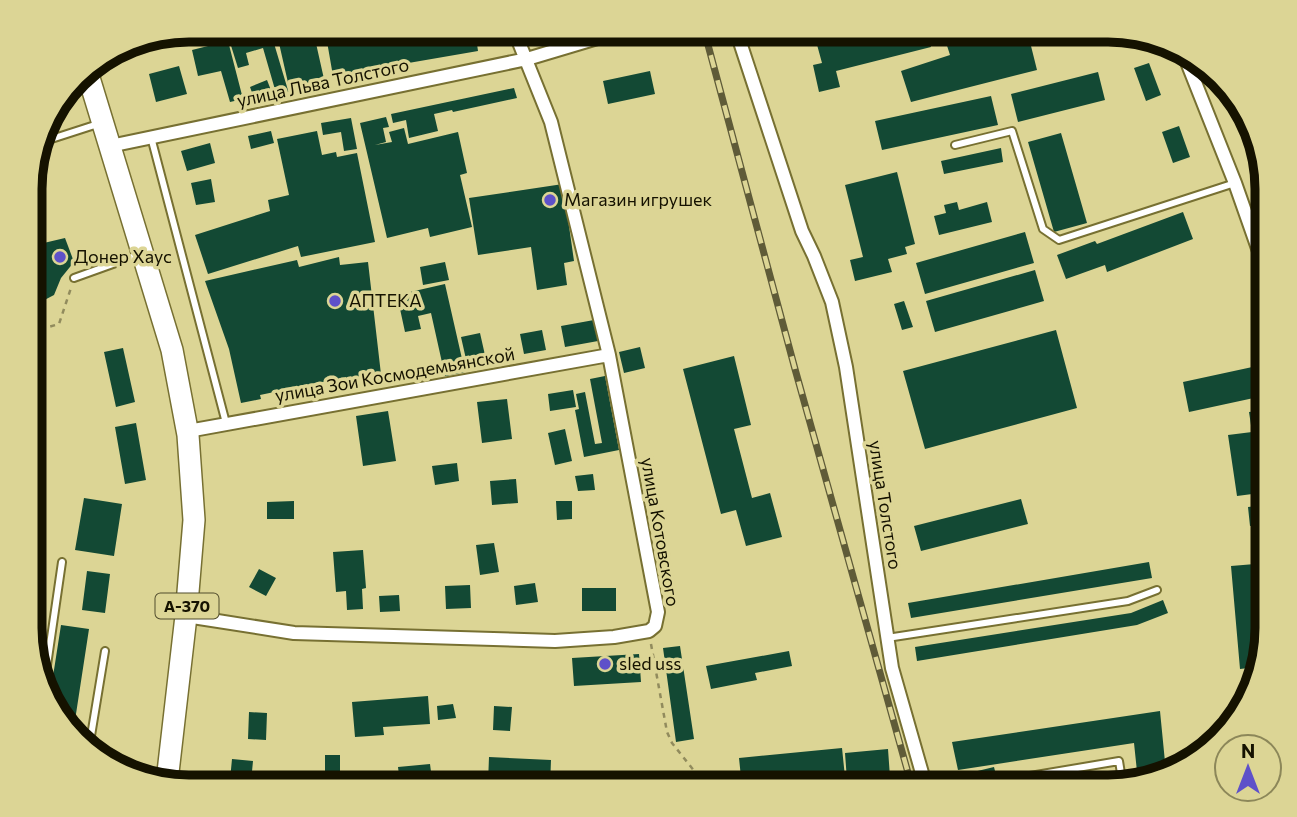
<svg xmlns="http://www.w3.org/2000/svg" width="1297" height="817" viewBox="0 0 1297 817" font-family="Commissioner,sans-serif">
  <rect width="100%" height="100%" fill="#dcd595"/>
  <path fill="#134934" d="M248,30h22l20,67 -12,3 -15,-52 -17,5 3,12 -11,3 -10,-32z
    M276,30h37l11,49 -35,8z
    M325,30h150l3,21 -145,25z
    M862,30h64l5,17 -95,24 4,16 -21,5 -6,-27 9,-2 -6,-22z
    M942,30h85l10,40 -126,32 -10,-31 49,-16z
    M228,41l15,58 -13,3 -9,-31 -23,5 -6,-26z
    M1149,63l12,32 -15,6 -12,-33z
    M179,66l8,28 -31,8 -7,-28z
    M650,71l5,23 -47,10 -5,-23z
    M1098,72l7,28 -87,22 -7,-28z
    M267,80l7,18 -18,6 -6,-17z
    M514,88l3,10 -64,14 -1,-2 -18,4 4,17 -29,7 -3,-18 -13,3 -2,-9z
    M991,96l7,29 -116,25 -7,-29z
    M386,117l3,10 -6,1 3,14 -11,3 17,-3 -3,-10 15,-4 4,16 50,-12 9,41 -7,2 12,52 -42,10 -2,-9 -41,10 -27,-115z
    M351,118l6,31 -13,2 -3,-19 -18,3 -2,-12z
    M1179,126l11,31 -17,6 -11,-31z
    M271,131l3,12 -23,6 -3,-13z
    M317,131l5,24 14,-3 1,5 20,-4 18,89 -74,15 -3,-11 -90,28 -13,-39 75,-24 -2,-11 21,-5 -12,-56z
    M1061,133l26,90 -33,9 -26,-90z
    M210,143l5,20 -28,8 -6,-20z
    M1001,148l2,14 -59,12 -3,-13z
    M897,172l18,72 -10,3 2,7 -19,5 4,13 -37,9 -5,-21 13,-3 -18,-72z
    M211,179l4,23 -19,3 -5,-22z
    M563,184l11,77 -10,2 3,22 -30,5 -6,-43 -53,8 -9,-57z
    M1267,200v19l-8,3 -7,-17z
    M957,202l2,8 28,-8 5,20 -53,13 -5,-19 12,-3 -2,-8z
    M1183,212l10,27 -86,33 -2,-7 -39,14 -9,-24 38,-14 2,3z
    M1025,232l9,31 -109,31 -9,-31z
    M65,238l9,24 -13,16 -7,17 -23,12v-61z
    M339,257l1,8 28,-3 14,121 -14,3 -2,-9 -20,4v-4l-86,18 1,4 -20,4 -12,-54 -24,-68 92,-21 2,7z
    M445,262l4,18 -26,5 -3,-18z
    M1035,270l9,31 -109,31 -9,-31z
    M445,284l20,88 -20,4 -14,-63 -13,3 3,13 -16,3 -8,-37z
    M904,301l9,26 -11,3 -8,-26z
    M594,320l4,21 -33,6 -4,-21z
    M542,330l4,20 -22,4 -4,-20z
    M1056,330l21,78 -152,41 -22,-78z
    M480,333l7,31 -19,4 -7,-31z
    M640,347l5,21 -21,5 -5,-21z
    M123,348l12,54 -19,5 -12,-55z
    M734,356l17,69 -17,4 18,69 18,-5 12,44 -36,9 -10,-36 -15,4 -38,-145z
    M32,364l12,53 -13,3v-55z
    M1257,366l6,30 -74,16 -6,-30z
    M605,376l14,74 -35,7 -9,-47 4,-1 -3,-15 9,-2 10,52 7,-1 -12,-64z
    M573,390l3,17 -26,4 -2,-17z
    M507,399l5,40 -30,4 -5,-41z
    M1267,410v20l-15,2 -3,-20z
    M388,411l8,50 -33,5 -7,-50z
    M136,423l10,57 -21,4 -10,-57z
    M565,429l7,32 -17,4 -7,-32z
    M1252,432l8,61 -23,3 -9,-61z
    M457,463l2,18 -24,4 -3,-19z
    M593,474l2,16 -17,1 -3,-15z
    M516,479l2,24 -26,2 -2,-24z
    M84,498l38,6 -8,52 -39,-6z
    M1021,499l7,25 -107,27 -7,-25z
    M294,501v18h-27v-17z
    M556,501h16v18l-15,1z
    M1267,505v19l-17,2 -2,-19z
    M494,543l5,29 -19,3 -4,-30z
    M363,550l3,38 -4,1 1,20 -16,1 -1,-19 -10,1 -3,-40z
    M1149,562l3,16 -241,40 -3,-15z
    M1267,563v75l-10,29 -17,2 -9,-103z
    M259,569l17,9 -10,18 -17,-9z
    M87,571l23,3 -5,39 -23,-3z
    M535,583l3,19 -22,3 -2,-19z
    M470,585l1,23 -25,1 -1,-23z
    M582,588h34v23h-34z
    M399,595l1,16 -20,1 -1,-16z
    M1163,600l5,13 -31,12 -220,36 -2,-14 216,-34z
    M61,625l28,4 -15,98h-5l-18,-19 -2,-6z
    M680,646l14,93 -18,3 -13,-94z
    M789,651l3,15 -37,7 2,7 -46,9 -5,-23z
    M639,654l2,28 -67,4 -2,-28z
    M428,696l2,28 -47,3 1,8 -29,2 -3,-35z
    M453,704l3,14 -18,2 -1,-14z
    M494,706l18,1 -2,24 -17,-1z
    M1160,711l6,61 -28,9 -4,-38 -176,27 -6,-28z
    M249,712l18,1 -1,27 -18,-1z
    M842,748l3,29 -103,10 -3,-29z
    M888,749l2,28 -43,3 -2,-27z
    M325,755h15v29h-15z
    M489,757l62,3 -1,27 -62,-4z
    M232,759l21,2 -2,21 -21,-2z
    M430,764l3,23h-25l-1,-5 -7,1 -2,-16z
    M994,767l5,20h-36l-2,-12z
    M304,775v12h-16v-11z
    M686,779v8h-90v-6z"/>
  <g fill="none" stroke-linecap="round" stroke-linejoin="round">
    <g stroke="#777032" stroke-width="10">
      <path id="service" d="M151,137l75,286
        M39,143l62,-20
        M955,145l57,-14 31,98 16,11 176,-57
        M74,278l64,-23
        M887,638l241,-37 29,-11
        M44,686l18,-124
        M89,748l16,-97
        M1025,787l-1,-10 95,-16 4,25"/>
    </g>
    <g stroke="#777032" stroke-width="16">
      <path id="minor" d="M736,30l66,201 12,25 18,46 14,65 46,301 34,119
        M1183,52l52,131 32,91
        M110,146l417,-87 97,-29
        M188,431l421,-76
        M186,616l108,17 261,8 59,-4 35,-6 6,-5 3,-14 -49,-257 -58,-233 -37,-92"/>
    </g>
    <g stroke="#777032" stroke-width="24">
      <path id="trunk" d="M86,68l86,282 16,85 6,85 -8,96 -19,165"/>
    </g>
    <path stroke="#918b5d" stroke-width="2.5" stroke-dasharray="5 5" stroke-linecap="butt" d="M31,332l28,-8 12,-36
      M651,644l16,88 5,11 35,44"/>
    <use href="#service" stroke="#fff" stroke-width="6"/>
    <use href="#minor" stroke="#fff" stroke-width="12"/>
    <use href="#trunk" stroke="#fff" stroke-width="21"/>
    <g stroke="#5f5b38" stroke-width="7">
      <path id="rail" d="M704,30l91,339 117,418"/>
    </g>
    <use href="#rail" stroke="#dcd595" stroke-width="4.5" stroke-dasharray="13" stroke-linecap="butt"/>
  </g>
  <g fill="#5e51c9" stroke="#dcd595" stroke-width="2.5">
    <circle cx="550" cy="200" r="7"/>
    <circle cx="60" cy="257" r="7"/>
    <circle cx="335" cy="301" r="7"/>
    <circle cx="605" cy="664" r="7"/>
  </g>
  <g text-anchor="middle" stroke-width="7" stroke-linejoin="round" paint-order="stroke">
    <rect fill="#dcd595" stroke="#514c2d" stroke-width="2" x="155.5" y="593.5" width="63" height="25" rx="5"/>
    <g font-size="16" font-weight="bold" fill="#151200">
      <text x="187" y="612">А-370</text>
    </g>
    <g font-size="18" fill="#151200" stroke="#dcd595">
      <text transform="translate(323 83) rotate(-12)" y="6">улица Льва Толстого</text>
      <text transform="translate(395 375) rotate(-10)" y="6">улица Зои Космодемьянской</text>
      <text transform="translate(885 505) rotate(81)" y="6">улица Толстого</text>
      <text transform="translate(660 532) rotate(80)" y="6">улица Котовского</text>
    </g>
    <g font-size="18" fill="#151200" stroke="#dcd595" text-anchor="start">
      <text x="564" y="206">Магазин игрушек</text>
      <text x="74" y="263">Донер Хаус</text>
      <text x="349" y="307">АПТЕКА</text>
      <text x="619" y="670">sled uss</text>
    </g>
  </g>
  <path d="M0 0H1297V817H0ZM189 42H1108A147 147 0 0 1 1255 189V628A147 147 0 0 1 1108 775H189A147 147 0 0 1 42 628V189A147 147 0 0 1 189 42Z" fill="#dcd595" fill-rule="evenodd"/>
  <path fill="none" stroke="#151200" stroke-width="9" d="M189 42H1108A147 147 0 0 1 1255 189V628A147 147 0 0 1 1108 775H189A147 147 0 0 1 42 628V189A147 147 0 0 1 189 42Z"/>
  <g transform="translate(1248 768)"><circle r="33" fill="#dcd595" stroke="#8c8759" stroke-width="2"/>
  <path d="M0-5L12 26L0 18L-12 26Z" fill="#5e51c9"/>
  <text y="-10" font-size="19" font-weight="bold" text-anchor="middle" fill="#151200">N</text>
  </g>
</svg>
